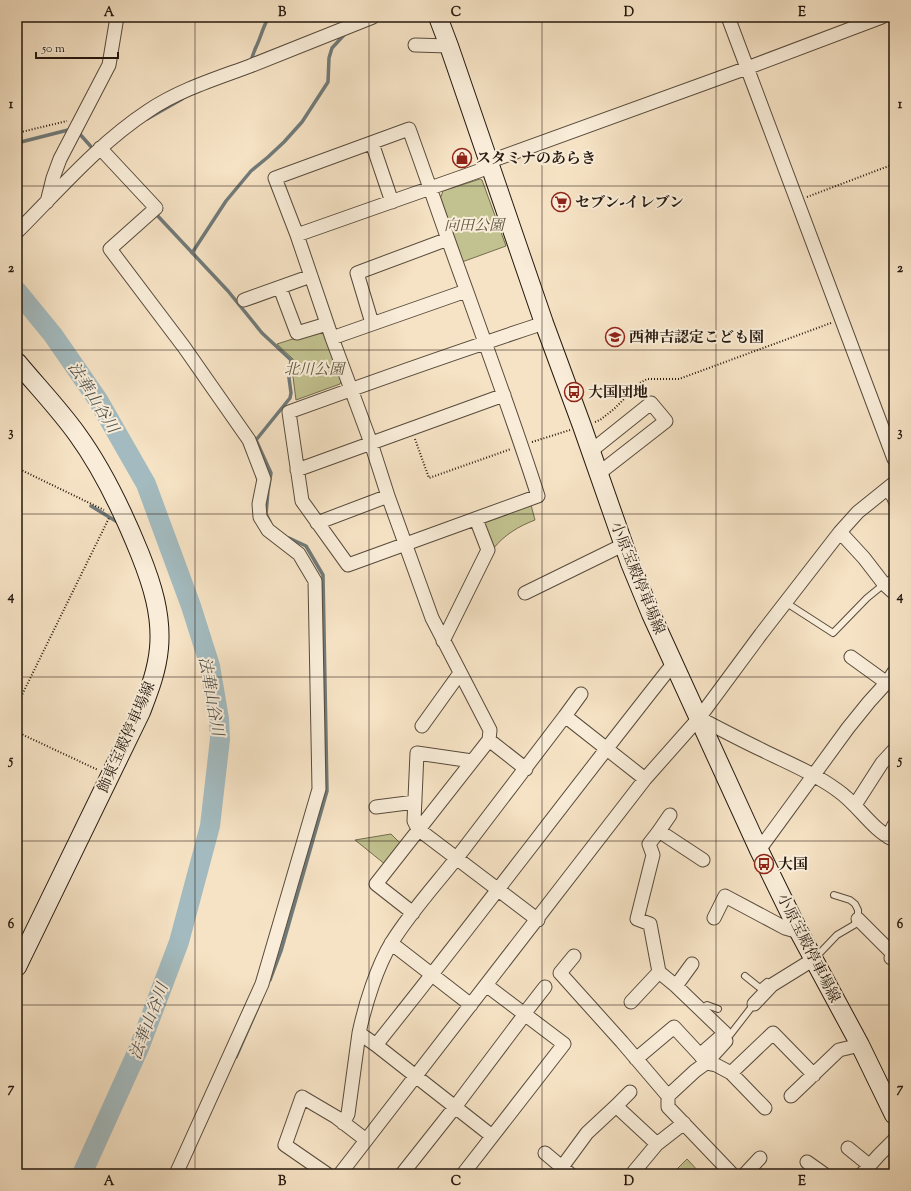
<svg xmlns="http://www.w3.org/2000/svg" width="911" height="1191" font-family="'Sorts Mill Goudy','Noto Serif JP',serif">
<rect width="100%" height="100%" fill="#f6e3c5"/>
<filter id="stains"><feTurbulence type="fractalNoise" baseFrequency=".005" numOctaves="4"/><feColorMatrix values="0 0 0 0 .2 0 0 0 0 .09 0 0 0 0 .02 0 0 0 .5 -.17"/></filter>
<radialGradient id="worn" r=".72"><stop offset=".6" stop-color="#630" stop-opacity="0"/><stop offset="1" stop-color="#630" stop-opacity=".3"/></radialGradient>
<path fill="#c2c290" stroke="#736d4f" d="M480,179L482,180L506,246L462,262L440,199L443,191Z
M321,330L325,331L342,379L340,384L296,400L292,369L293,359L277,344Z
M531,505L535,520C519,526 504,535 493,549L483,523Z
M391,834L401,844L386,865L355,840Z
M687,1159L701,1174H682L677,1169Z"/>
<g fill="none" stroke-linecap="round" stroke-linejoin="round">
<path stroke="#707a79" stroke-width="3.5" d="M251,62C252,56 254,52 256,47C261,37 263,26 269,17
M147,119L182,99
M78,132L94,150
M17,143L72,129
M155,213L228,291L262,333L291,360L289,378L291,393L290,398L256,440L271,473L268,491L266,514L270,522
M192,253L226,201L251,171L268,157L284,142L302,122L328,82L329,58L332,48L344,35
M91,506L119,523
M270,980L281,951L327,791L323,575L306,546L289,538
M236,1057L261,1000"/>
<path stroke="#a3bbc0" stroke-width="20" d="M17,291L53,335L98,400L146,484L191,606L210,666L219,719L220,739L210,826L179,942L139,1048L82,1174"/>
<defs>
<path id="service" d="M884,491L890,498L894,507
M785,602L833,633L867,598L894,576
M815,958L837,935L854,925L858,919V910L855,904L850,900L834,895
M745,976L760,988L767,982
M700,1010L707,1005L718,1009
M730,1035L754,1004"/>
<path id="minor" d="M728,17L894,459
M415,45L449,46
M372,143L392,202
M100,148L156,208L110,249L184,347L249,440L264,479L259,504L260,517L268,530L299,554L315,581L319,789L262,984L176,1174
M488,162L747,68L882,17
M47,202L53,178L60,159L109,65L117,17
M17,232C59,190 98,144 148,111C179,90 215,79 250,66C291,50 332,33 373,17
M297,235L490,167
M280,288L297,333L327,324
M244,300L311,276
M372,323L357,273L448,239
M332,338L466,291
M591,451L651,403L666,421L598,474
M297,470L504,395
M317,523L388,496
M840,532L864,558L884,584L894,593
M525,593L623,545
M443,641L488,550L476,519
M851,657L887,683
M565,716L581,694
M699,718C720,729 741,740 762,750C788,763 814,773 837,790C858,804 871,829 894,840
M422,726L460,673
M472,761L417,753L414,821L418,829L538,920
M526,769L489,740L490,730L432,618L388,496L371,443L332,338L297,235L275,178L409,129C429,184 447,238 467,292C491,360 516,427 538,496C475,519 411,542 348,565L302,501L289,412C374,381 459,351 544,323
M855,805L882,763L894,750
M376,807L415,802
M659,831L670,815
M888,837L894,825
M759,850L848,728L869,702L888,681L894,672
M413,913L376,884L489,740
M714,918L725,896L785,928L799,932
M858,919L892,953L891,958L894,959
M391,943L471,1005
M574,956L560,973L622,1042L668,1096L695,1071L706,1063L716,1065L731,1073L773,1033L814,1075
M676,986L692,964
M631,1002L659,972
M754,1004L772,985L814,959
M524,1014L545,987
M376,1045C477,919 573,790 673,664
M700,1055L725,1033L676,986L659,972L650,924L637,919L653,855L649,844L659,831L703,860
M636,1059L674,1027L700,1055L706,1063L726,1041
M731,1073L765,1108
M668,1096V1107L732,1174
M791,1096L839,1050L860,1045
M616,1106L630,1092
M343,1123L348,1114L359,1033
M492,1136L376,1045L359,1033C365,1005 377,966 392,942C413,908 442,878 466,846C499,803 532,759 565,716L645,779
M848,1148L869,1165
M545,1153L570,1174
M807,1162L824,1174
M562,1167L587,1133L616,1106L657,1144
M327,1174L285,1145L302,1097L336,1117L366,1140
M340,1174L645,779L699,718L761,634L840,532L858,512L894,483
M402,1174L455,1107L525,1014
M463,1174L564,1044L486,985
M632,1174L657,1144L684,1123
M745,1174L760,1158
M862,1174L879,1155L894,1140"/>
<path id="secondary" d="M438,17L449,46L544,323L582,426L630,563L651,614L759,850L799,932L860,1045L894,1115
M17,362C37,386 59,409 77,434C104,471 123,512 140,554C152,584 162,615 159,648C157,671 149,691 141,712L17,967"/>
</defs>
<use href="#service" stroke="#584b3c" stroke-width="8"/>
<use href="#minor" stroke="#584b3c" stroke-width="15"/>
<use href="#secondary" stroke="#24180e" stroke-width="20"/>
<path stroke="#24180e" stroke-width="2" stroke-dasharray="1 2" stroke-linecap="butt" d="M17,133L67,121
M807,197L894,164
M595,422L600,420L614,409L640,383L647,379H679L831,323
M415,439L429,478L511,449
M532,442L570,430
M17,468L104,510
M17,705L109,518
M17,732L98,770"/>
<use href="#service" stroke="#f9edd9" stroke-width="6"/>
<use href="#minor" stroke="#f9edd9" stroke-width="13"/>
<use href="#secondary" stroke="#f9edd9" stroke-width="18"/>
</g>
<path fill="none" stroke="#24180e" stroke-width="1" stroke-opacity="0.55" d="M195,17V1174M369,17V1174M542,17V1174M716,17V1174M17,186H894M17,350H894M17,514H894M17,677H894M17,841H894M17,1005H894"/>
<defs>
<symbol id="shop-ring" viewBox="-11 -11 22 22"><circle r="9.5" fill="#f9edd9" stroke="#8f2418" stroke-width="1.5"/><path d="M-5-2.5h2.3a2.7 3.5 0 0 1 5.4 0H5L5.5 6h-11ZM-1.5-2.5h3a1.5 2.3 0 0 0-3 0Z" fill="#8f2418"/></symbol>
<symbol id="supermarket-ring" viewBox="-11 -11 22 22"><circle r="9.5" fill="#f9edd9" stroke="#8f2418" stroke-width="1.5"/><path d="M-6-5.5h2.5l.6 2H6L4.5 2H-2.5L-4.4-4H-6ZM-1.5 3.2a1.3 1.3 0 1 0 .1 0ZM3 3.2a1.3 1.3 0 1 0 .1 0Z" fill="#8f2418"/></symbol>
<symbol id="school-ring" viewBox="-11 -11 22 22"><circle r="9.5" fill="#f9edd9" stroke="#8f2418" stroke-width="1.5"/><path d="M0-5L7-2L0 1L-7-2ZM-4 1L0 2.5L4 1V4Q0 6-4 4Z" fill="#8f2418"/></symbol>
<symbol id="bus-ring" viewBox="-11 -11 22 22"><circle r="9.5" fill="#f9edd9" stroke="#8f2418" stroke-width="1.5"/><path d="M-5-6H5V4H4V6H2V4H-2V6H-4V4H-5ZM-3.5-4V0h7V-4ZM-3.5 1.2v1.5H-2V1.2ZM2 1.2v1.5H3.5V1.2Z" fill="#8f2418"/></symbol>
</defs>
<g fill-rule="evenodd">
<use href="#shop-ring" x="451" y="147" width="22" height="22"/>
<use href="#supermarket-ring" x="550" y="191" width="22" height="22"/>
<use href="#school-ring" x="604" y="326" width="22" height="22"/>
<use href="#bus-ring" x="563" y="381" width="22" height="22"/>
<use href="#bus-ring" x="753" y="853" width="22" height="22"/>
</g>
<g text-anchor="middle" stroke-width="4" stroke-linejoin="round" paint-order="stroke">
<g font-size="15" font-weight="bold" fill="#24180e" stroke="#f9edd9" text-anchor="start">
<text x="476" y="163">スタミナのあらき</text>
<text x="575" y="207">セブン-イレブン</text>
<text x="629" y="342">西神吉認定こども園</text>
<text x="588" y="397">大国団地</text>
<text x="778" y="869">大国</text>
</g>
<g font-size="15" font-style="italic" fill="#5b543c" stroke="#f9edd9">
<text x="474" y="230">向田公園</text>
<text x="314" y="374">北川公園</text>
</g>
<g font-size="15" fill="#24180e" stroke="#f9edd9">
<text transform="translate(638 578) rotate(68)" y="5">小原宝殿停車場線</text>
<text transform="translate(126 737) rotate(-66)" y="5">飾東宝殿停車場線</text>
<text transform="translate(809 948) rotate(63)" y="5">小原宝殿停車場線</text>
</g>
<g font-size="16" font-style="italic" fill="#50514c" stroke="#f9edd9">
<text transform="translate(94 397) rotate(58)" y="6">法華山谷川</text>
<text transform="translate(212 696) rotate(80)" y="6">法華山谷川</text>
<text transform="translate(148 1021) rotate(-69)" y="6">法華山谷川</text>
</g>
</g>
<rect width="911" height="1191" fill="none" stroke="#f6e3c5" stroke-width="44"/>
<path d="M36 52v6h82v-6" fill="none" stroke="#24180e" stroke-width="2"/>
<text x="42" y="52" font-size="12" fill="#24180e" stroke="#f9edd9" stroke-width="3" paint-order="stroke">50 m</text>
<rect x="22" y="22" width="867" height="1147" fill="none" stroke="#24180e" stroke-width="1.5"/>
<g font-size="13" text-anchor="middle" font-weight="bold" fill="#24180e">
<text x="109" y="16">A</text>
<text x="282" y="16">B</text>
<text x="456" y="16">C</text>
<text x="629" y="16">D</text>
<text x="802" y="16">E</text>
<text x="11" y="108">1</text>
<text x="900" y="108">1</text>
<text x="11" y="272">2</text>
<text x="900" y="272">2</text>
<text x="11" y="436">3</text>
<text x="900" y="436">3</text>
<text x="11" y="600">4</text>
<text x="900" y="600">4</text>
<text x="11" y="764">5</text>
<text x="900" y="764">5</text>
<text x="11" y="928">6</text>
<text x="900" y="928">6</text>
<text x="11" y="1092">7</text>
<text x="900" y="1092">7</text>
<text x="109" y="1185">A</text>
<text x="282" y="1185">B</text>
<text x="456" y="1185">C</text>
<text x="629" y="1185">D</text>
<text x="802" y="1185">E</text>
</g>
<rect width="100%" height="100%" filter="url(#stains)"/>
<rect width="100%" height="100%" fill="url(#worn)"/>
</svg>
